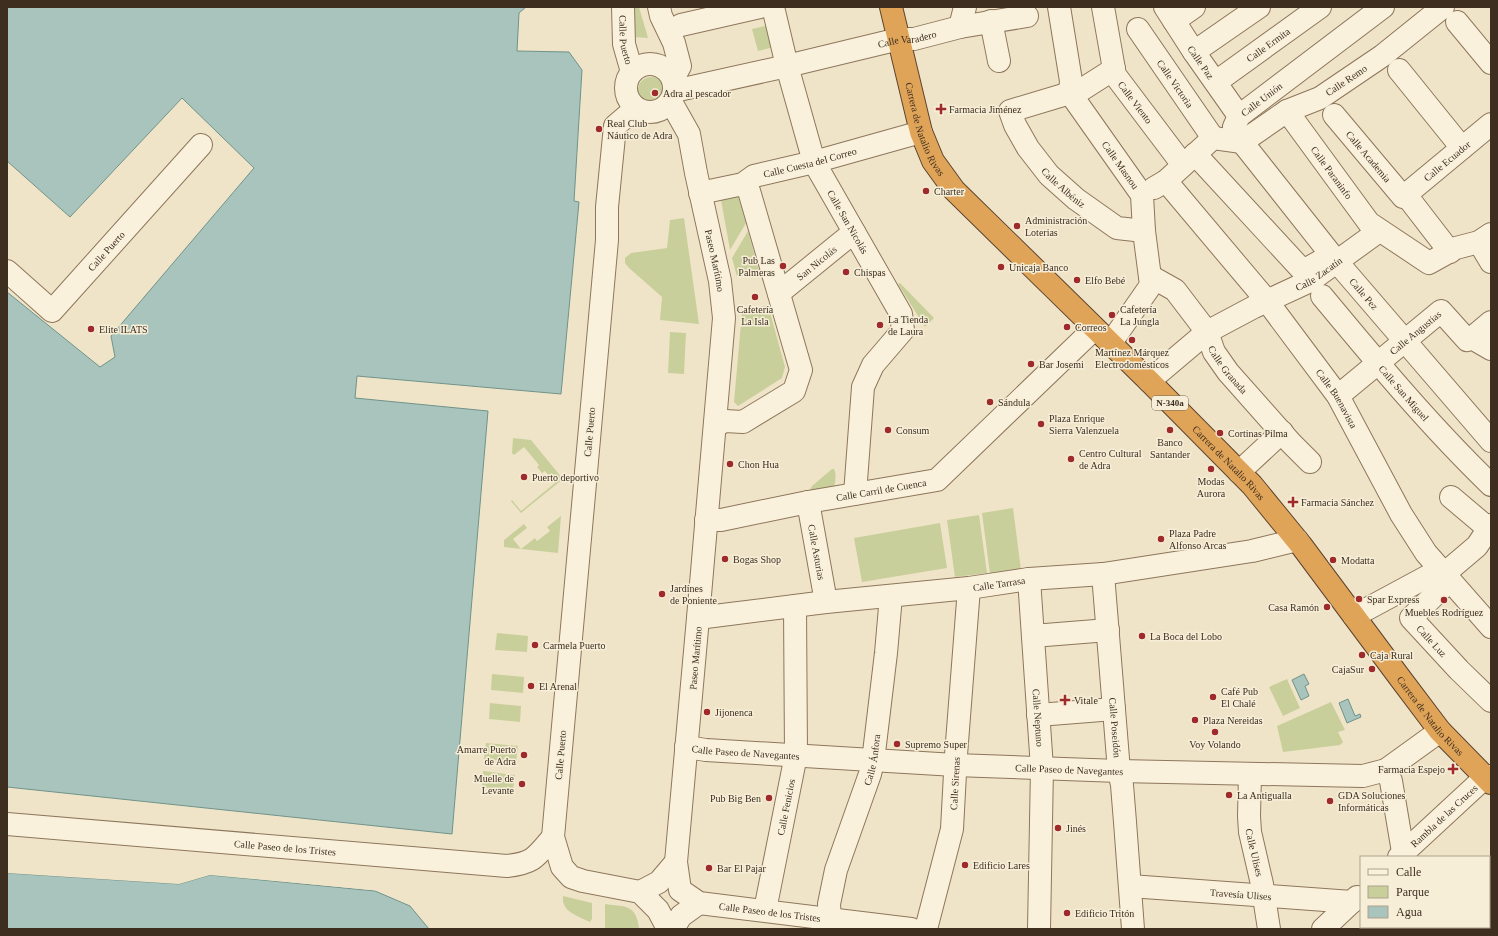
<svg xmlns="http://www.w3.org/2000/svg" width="1498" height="936" font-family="Georgia,serif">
<rect width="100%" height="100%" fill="#f0e4c8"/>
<path fill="#c9cf9b" d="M633,7H639L648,38L633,37Z
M769,25L774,47L758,51L752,29Z
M638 90a13 13 0 1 1 26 0a13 13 0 1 1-26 0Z
M738,196L746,223L730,250L721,200Z
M684,218L699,324L660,320L662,297L629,268L625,263V258L631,253L667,248L670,220Z
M748,231L759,271L737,277L732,258Z
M900,283L934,318L925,327L898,284Z
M768,305L785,367L782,378L738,406L734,402L742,312Z
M670,332L686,333L684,374L668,373Z
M513,438L531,440L563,479L521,513L511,501L512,500L521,511L555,483L545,471L542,473L537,467L539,465L524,447L514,455L512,453Z
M832,469H834C837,475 835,484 833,490L811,492L810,490L812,486Z
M1013,508L1021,570L990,574L982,513Z
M979,515L987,573L955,577L947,520Z
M561,516L558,553L504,547V540L524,524L527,528L513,539L521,549L535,538L537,541L550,531L547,527Z
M940,523L947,568L862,582L854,538Z
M497,633L528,636L527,652L495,650Z
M492,674L524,677L523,693L491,690Z
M1287,679L1300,708L1283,716L1269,687Z
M1331,702L1345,730L1338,732L1343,742L1340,745L1283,752L1277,726Z
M490,703L521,706L520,722L489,719Z
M486,743L518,746L516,762L484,759Z
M483,771L515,775L513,791L482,787Z
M563,896L592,903V919L590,922C578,916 561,912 563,896Z
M605,904C626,907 636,904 639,928L635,929H605Z"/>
<path fill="#a9c4bc" stroke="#6f938a" d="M7,7H526L519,13L517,51L569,52L582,70L574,201L579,202L561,394L357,376L355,398L488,411L452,834L7,787V292L100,367L115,357L111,336L254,168L182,98L70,217L7,161Z
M1304,674L1309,684L1305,686L1309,696L1301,700L1292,680Z
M1348,699L1355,716L1360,714L1361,717L1347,723L1339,703Z
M7,873L179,884L210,875L375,891L410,906L429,929H7Z"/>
<path fill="#f0e4c8" d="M7,871L179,882L210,873L375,889L382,891L210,875L179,884L7,873Z"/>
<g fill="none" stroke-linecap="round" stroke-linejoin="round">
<defs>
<g id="minor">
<path id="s1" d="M623,7L624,44L632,72"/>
<path d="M659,7L661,16L674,43L680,66L673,79"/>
<path id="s2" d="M773,7L787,66L814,162L901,314L903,330L873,365L863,387L855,494"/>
<path id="s3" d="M1059,7L1071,81L1070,93L1142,195L1144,231L1151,285L1110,344"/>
<path id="s4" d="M1103,7L1115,75L1183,165"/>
<path id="s5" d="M1165,7L1194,52L1239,116"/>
<path id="s6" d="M1443,7L1382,56L1320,98L1287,111L1242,142L1337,262L1491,441"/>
<path d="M991,21L999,61"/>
<path d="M1174,21L1194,7"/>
<path d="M1457,22L1491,63"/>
<path d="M681,25L760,7"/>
<path d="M960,27L965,7"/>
<path id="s7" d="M1138,29L1213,138"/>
<path d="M1194,52L1259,7"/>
<circle cx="650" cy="88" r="24"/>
<path id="s8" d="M1114,69L1078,92L1070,93L1010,111L1015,125L1028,148L1049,175L1076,199L1117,228L1144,231"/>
<path d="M1399,70L1462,148"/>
<path id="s9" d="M1216,82L1320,7"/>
<path id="s10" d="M674,91L787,66L899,39H914L960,27L1027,16"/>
<path id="s11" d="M671,102L689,134L696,173L720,281L724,318L698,618L676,862L680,890L699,903L911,929"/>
<path d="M636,108L615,126L607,207V240L553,837L562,867L571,877L583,881L640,892L658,910L668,929"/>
<path id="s12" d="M1287,111L1369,223L1429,263L1456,248L1479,242L1491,234"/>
<path id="s13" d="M1334,115L1403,197L1491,124"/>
<path d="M1195,154L1303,271L1326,258"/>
<path id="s14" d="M1166,181L1267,301L1338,396L1401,514L1426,553L1491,627"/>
<path id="s15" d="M1154,188L1166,181L1213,138L1242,142L1234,127L1239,116L1383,7"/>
<path id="s16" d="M700,193L743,184L754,176L814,162L921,132"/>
<path d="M1406,195L1450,252"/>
<path d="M1479,242L1491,262"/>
<path id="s17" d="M7,271L52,311L201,145"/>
<path id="s18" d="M1150,276L1175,290L1207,332L1214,352L1228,372L1291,443L1310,462"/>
<path id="s19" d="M779,293L854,232"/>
<path id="s20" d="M1322,296C1376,361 1430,426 1491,485"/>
<path d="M1472,338L1491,322"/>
<path id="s21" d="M1149,381L1207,332L1254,307L1310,281L1379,231"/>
<path id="s22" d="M1338,396L1441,311L1467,340L1472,338L1491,349"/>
<path d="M715,426L725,421L743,422L794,391L801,370L749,191L743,184"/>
<path d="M1239,472L1282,432"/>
<path d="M1451,497L1489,529"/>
<path id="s23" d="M808,502L826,602"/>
<path id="s24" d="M706,520H721L808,502L937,480L1094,329"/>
<path id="s25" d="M1103,574L1119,771L1122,785L1125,822L1133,929"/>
<path id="s26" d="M1029,579L1042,768L1039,929"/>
<path id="s27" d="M1449,581L1411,618L1459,670L1491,701"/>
<path d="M1354,616L1432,574H1444L1477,546L1491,525"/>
<path id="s28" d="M698,618L826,602L969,588L1029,579L1103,574L1252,551L1297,540"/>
<path d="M1033,636L1108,630"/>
<path d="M1038,715L1114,709"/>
<path id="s29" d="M686,747L706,750L955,765L1119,771L1363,776L1386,770L1440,731"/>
<path d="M1386,770L1391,781L1403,852"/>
<path id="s30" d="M1250,774L1249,816L1250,832L1262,884L1269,929"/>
<path id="s31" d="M7,824L507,866C534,863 536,857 553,837"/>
<path id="s32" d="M1399,857L1479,783L1487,779L1491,776"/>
<path id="s33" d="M1130,886L1352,902"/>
<path d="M640,892L659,882L676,862"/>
<path id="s34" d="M765,910L796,755L795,606"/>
<path id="s35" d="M830,919L829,904L836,870L870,774L873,761L886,653L891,596"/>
<path d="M673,929L681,916L699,903"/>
<path id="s36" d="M926,929L952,829L956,755L969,588"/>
<path d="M1323,929L1357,897"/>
</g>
<g id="highway">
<path id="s37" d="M891,7L921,132L933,161L954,190L1149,381L1252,485L1301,545L1400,678L1440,731L1491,783"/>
</g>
</defs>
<use href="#minor" stroke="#8d765c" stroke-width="24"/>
<use href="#highway" stroke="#5b4430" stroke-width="24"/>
<use href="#minor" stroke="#faf1dc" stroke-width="22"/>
<use href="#highway" stroke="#e0a458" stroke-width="22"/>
</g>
<g fill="#9e2a2b" stroke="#f7eed8" stroke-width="1.5">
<circle cx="655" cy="93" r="4"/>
<path d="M939 103h4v4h4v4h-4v4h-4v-4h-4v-4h4z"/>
<circle cx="599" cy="129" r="4"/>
<circle cx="926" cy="191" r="4"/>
<circle cx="1017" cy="226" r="4"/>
<circle cx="783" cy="266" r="4"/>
<circle cx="1001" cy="267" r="4"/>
<circle cx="846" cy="272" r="4"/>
<circle cx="1077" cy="280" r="4"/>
<circle cx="755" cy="297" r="4"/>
<circle cx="1112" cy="315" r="4"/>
<circle cx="880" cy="325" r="4"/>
<circle cx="1067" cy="327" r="4"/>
<circle cx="91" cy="329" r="4"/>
<circle cx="1132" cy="340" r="4"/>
<circle cx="1031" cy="364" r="4"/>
<circle cx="990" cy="402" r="4"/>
<circle cx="1041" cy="424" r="4"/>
<circle cx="888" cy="430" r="4"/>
<circle cx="1170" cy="430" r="4"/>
<circle cx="1220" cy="433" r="4"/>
<circle cx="1071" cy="459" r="4"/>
<circle cx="730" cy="464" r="4"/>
<circle cx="1211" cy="469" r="4"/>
<circle cx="524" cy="477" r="4"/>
<path d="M1291 496h4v4h4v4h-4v4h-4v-4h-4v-4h4z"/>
<circle cx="1161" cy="539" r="4"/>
<circle cx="725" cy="559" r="4"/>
<circle cx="1333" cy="560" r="4"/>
<circle cx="662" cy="594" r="4"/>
<circle cx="1359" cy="599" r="4"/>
<circle cx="1444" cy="600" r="4"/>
<circle cx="1327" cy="607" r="4"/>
<circle cx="1142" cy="636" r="4"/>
<circle cx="535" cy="645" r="4"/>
<circle cx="1362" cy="655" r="4"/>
<circle cx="1372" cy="669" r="4"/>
<circle cx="531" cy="686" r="4"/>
<circle cx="1213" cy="697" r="4"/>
<path d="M1063 694h4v4h4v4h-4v4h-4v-4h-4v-4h4z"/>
<circle cx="707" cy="712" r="4"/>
<circle cx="1195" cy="720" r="4"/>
<circle cx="1215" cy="732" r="4"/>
<circle cx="897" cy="744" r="4"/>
<circle cx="524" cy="755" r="4"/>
<path d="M1451 763h4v4h4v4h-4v4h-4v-4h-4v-4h4z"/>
<circle cx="522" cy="784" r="4"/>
<circle cx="1229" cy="795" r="4"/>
<circle cx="769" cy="798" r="4"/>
<circle cx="1330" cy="801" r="4"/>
<circle cx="1058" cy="828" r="4"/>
<circle cx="965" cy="865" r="4"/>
<circle cx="709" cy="868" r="4"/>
<circle cx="1067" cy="913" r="4"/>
</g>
<g text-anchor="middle" stroke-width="3" stroke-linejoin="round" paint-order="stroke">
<rect fill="#f7eed8" stroke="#756857" stroke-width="1" x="1152" y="396" width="36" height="14" rx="3"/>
<g font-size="9" font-weight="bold" fill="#3d2e20">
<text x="1170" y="406">N-340a</text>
</g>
<g font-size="10" fill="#3d2e20" stroke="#f7eed8">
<text dy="4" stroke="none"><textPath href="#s10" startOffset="239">Calle Varadero</textPath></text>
<text dy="4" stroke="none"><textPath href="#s1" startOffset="33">Calle Puerto</textPath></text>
<text dy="4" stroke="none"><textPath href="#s9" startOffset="64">Calle Ermita</textPath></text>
<text dy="4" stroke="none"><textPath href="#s5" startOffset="66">Calle Paz</textPath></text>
<text transform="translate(1346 80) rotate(-34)" y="4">Calle Remo</text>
<text dy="4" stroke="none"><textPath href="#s7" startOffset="66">Calle Victoria</textPath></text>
<text dy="4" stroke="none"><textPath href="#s15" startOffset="164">Calle Unión</textPath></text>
<text dy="4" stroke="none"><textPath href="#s4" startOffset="103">Calle Viento</textPath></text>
<text dy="4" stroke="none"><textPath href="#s37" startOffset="127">Carrera de Natalio Rivas</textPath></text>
<text dy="4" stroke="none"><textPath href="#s13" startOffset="54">Calle Academia</textPath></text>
<text dy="4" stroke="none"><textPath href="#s13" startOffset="164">Calle Ecuador</textPath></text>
<text dy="4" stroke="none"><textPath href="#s16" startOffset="115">Calle Cuesta del Correo</textPath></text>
<text dy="4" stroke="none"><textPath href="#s3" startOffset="175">Calle Masnou</textPath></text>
<text dy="4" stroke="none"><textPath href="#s12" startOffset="76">Calle Paraninfo</textPath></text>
<text dy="4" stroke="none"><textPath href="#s8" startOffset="208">Calle Albéniz</textPath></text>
<text dy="4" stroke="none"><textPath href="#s2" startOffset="229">Calle San Nicolás</textPath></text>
<text dy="4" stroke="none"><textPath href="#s17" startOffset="141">Calle Puerto</textPath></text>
<text dy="4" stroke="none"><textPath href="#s11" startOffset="166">Paseo Marítimo</textPath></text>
<text dy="4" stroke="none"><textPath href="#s19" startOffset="48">San Nicolás</textPath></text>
<text dy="4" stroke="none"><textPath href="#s21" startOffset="202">Calle Zacatín</textPath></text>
<text dy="4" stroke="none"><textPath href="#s6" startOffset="438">Calle Pez</textPath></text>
<text dy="4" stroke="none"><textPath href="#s22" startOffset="100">Calle Angustias</textPath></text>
<text dy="4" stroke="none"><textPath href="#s18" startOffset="125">Calle Granada</textPath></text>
<text dy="4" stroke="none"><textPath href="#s20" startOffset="127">Calle San Miguel</textPath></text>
<text dy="4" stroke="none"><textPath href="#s14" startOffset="277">Calle Buenavista</textPath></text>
<text transform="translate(589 432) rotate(-85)" y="4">Calle Puerto</text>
<text dy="4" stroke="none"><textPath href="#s37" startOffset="583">Carrera de Natalio Rivas</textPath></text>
<text dy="4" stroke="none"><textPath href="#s24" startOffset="178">Calle Carril de Cuenca</textPath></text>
<text dy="4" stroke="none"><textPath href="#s23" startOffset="51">Calle Asturias</textPath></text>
<text dy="4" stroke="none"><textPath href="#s28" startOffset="303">Calle Tarrasa</textPath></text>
<text dy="4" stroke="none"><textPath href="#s27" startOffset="84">Calle Luz</textPath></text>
<text transform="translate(695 658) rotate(-85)" y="4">Paseo Marítimo</text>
<text dy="4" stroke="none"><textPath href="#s37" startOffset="907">Carrera de Natalio Rivas</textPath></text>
<text dy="4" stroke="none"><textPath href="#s26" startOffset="139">Calle Neptuno</textPath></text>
<text dy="4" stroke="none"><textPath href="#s25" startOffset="154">Calle Poseidón</textPath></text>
<text dy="4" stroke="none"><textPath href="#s29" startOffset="60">Calle Paseo de Navegantes</textPath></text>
<text transform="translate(560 755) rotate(-85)" y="4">Calle Puerto</text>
<text dy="4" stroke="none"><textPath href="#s35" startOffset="166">Calle Ánfora</textPath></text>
<text dy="4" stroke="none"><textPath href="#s29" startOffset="384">Calle Paseo de Navegantes</textPath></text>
<text dy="4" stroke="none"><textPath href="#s36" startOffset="149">Calle Sirenas</textPath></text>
<text dy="4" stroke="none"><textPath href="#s34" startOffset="105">Calle Fenicios</textPath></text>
<text dy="4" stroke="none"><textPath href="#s32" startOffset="61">Rambla de las Cruces</textPath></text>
<text dy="4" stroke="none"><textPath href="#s31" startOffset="279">Calle Paseo de los Tristes</textPath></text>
<text dy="4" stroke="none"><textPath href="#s30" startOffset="79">Calle Ulises</textPath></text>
<text dy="4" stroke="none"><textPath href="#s33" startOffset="111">Travesía Ulises</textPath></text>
<text dy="4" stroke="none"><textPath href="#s11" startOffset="893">Calle Paseo de los Tristes</textPath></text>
</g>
<g font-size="10" fill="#3d2e20" stroke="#f7eed8" text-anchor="start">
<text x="663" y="97">Adra al pescador</text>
<text x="949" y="113">Farmacia Jiménez</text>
<text x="607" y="127">Real Club<tspan x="607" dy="12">Náutico de Adra</tspan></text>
<text x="934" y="195">Charter</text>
<text x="1025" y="224">Administración<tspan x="1025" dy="12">Loterias</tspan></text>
<text x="775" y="264" text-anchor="end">Pub Las<tspan x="775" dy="12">Palmeras</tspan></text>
<text x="1009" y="271">Unicaja Banco</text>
<text x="854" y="276">Chispas</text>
<text x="1085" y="284">Elfo Bebé</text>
<text x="755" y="313" text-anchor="middle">Cafetería<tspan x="755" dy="12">La Isla</tspan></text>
<text x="1120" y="313">Cafetería<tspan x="1120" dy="12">La Jungla</tspan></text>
<text x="888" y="323">La Tienda<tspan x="888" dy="12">de Laura</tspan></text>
<text x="1075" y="331">Correos</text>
<text x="99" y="333">Elite ILATS</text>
<text x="1132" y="356" text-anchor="middle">Martínez Márquez<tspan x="1132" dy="12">Electrodomésticos</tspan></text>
<text x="1039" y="368">Bar Josemi</text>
<text x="998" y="406">Sándula</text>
<text x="1049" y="422">Plaza Enrique<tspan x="1049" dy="12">Sierra Valenzuela</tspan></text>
<text x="896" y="434">Consum</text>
<text x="1228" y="437">Cortinas Pilma</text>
<text x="1170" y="446" text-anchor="middle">Banco<tspan x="1170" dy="12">Santander</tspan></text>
<text x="1079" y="457">Centro Cultural<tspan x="1079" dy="12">de Adra</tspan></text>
<text x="738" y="468">Chon Hua</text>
<text x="532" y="481">Puerto deportivo</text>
<text x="1211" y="485" text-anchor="middle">Modas<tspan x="1211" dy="12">Aurora</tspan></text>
<text x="1301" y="506">Farmacia Sánchez</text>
<text x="1169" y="537">Plaza Padre<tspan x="1169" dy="12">Alfonso Arcas</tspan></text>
<text x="733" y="563">Bogas Shop</text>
<text x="1341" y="564">Modatta</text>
<text x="670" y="592">Jardínes<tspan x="670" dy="12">de Poniente</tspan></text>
<text x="1367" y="603">Spar Express</text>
<text x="1319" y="611" text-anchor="end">Casa Ramón</text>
<text x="1444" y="616" text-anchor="middle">Muebles Rodríguez</text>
<text x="1150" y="640">La Boca del Lobo</text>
<text x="543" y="649">Carmela Puerto</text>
<text x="1370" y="659">Caja Rural</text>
<text x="1364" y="673" text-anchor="end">CajaSur</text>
<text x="539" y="690">El Arenal</text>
<text x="1221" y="695">Café Pub<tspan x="1221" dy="12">El Chalé</tspan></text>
<text x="1074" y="704">Vitale</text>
<text x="715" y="716">Jijonenca</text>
<text x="1203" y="724">Plaza Nereidas</text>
<text x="905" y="748">Supremo Super</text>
<text x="1215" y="748" text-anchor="middle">Voy Volando</text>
<text x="516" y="753" text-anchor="end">Amarre Puerto<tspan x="516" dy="12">de Adra</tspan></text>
<text x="1445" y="773" text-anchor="end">Farmacia Espejo</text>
<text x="514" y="782" text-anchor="end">Muelle de<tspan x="514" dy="12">Levante</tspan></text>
<text x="1237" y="799">La Antigualla</text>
<text x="1338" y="799">GDA Soluciones<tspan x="1338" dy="12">Informáticas</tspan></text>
<text x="761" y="802" text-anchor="end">Pub Big Ben</text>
<text x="1066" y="832">Jinés</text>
<text x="973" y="869">Edificio Lares</text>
<text x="717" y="872">Bar El Pajar</text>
<text x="1075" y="917">Edificio Tritón</text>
</g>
</g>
<rect width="1498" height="936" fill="none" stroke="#3d2e20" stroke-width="16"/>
<rect x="1360" y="856" width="130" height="72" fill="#f7eed8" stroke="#ada18e"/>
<rect x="1368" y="869" width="20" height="6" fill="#faf1dc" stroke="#ada18e"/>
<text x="1396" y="876" font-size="12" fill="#3d2e20">Calle</text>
<rect x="1368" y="886" width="20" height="12" fill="#c9cf9b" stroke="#ada18e"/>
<text x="1396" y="896" font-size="12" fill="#3d2e20">Parque</text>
<rect x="1368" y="906" width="20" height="12" fill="#a9c4bc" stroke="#ada18e"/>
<text x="1396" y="916" font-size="12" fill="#3d2e20">Agua</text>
</svg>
